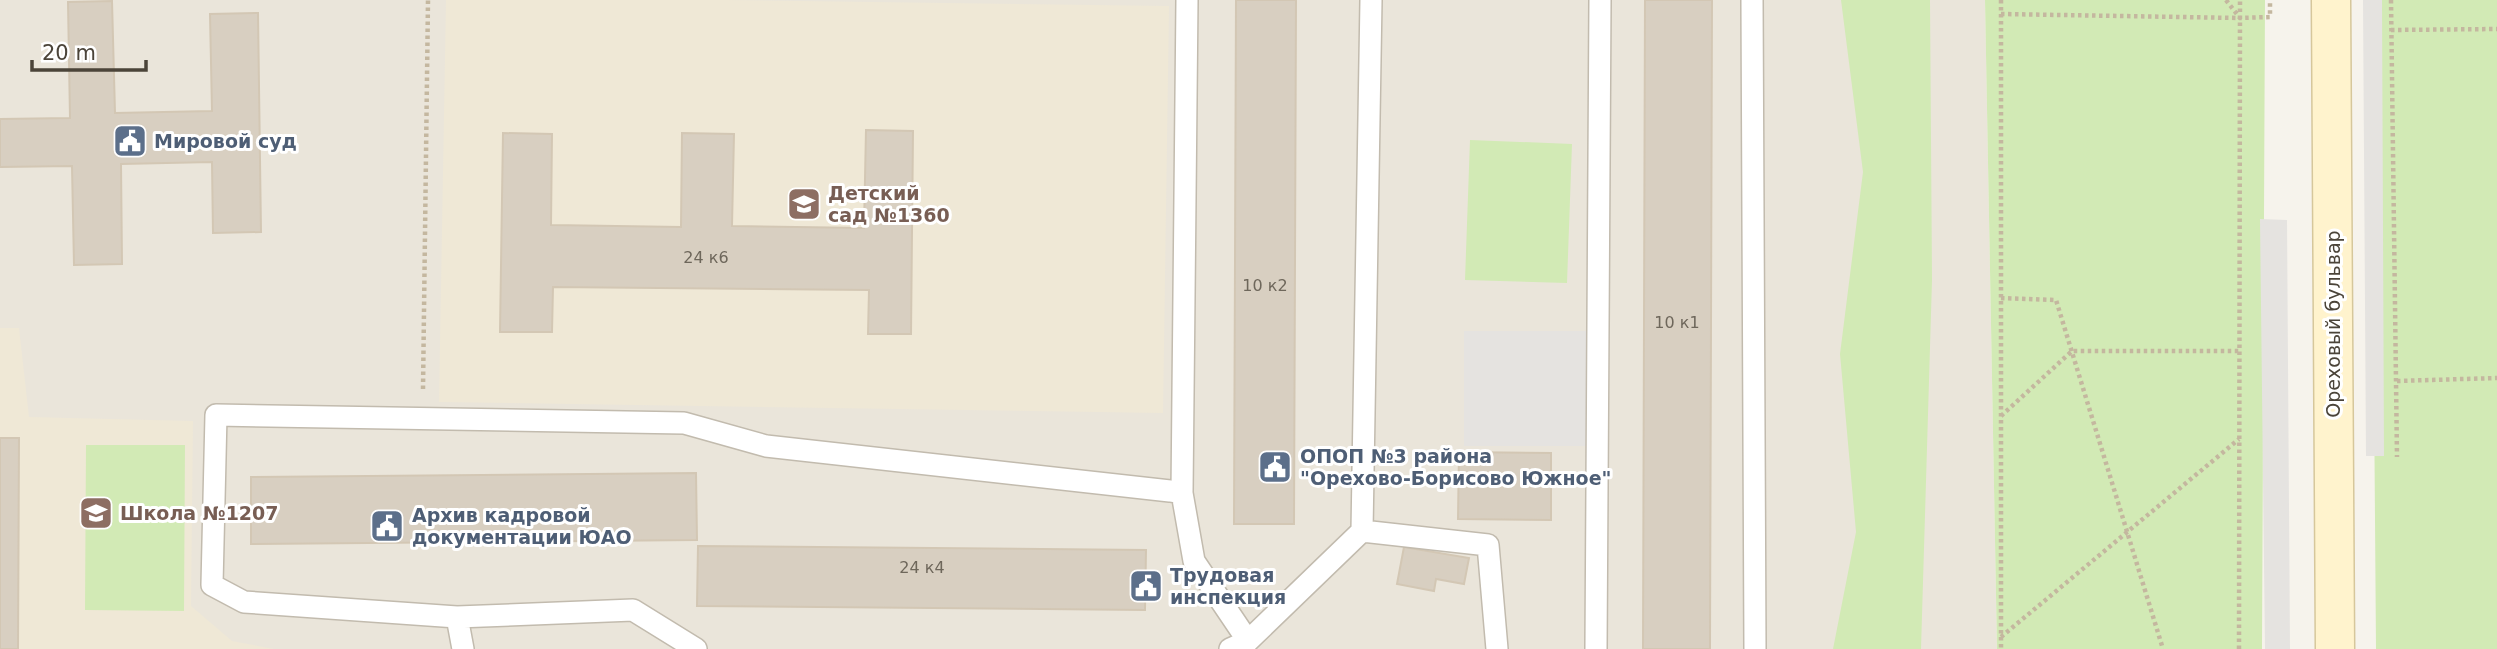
<svg xmlns="http://www.w3.org/2000/svg" width="2497" height="649" font-family="'DejaVu Sans',sans-serif">
<rect width="100%" height="100%" fill="#f6f3ec"/>
<path fill="#eae5da" d="M0,0H1985L1997,649H0Z"/>
<path fill="#efe8d6" d="M446,0H726L1169,6L1163,413L439,402Z
M0,328H19L29,417L193,421L191,606L232,641L274,649H0Z"/>
<path fill="#d2eab5" d="M1841,0H1930L1932,280L1921,649H1833L1856,532L1840,354L1863,172Z
M1985,0H2265L2262,649H1997Z
M2371,0H2497V649H2376Z
M1470,140L1572,144L1567,283L1465,280Z
M86,445H185L184,611L85,610Z"/>
<path fill="#e5e3e0" d="M2363,0H2382L2384,456H2366Z
M2260,219L2287,220L2290,649H2265Z
M1464,331H1598L1597,446H1464Z"/>
<path fill="#d8cfc1" stroke="#d3c7b4" stroke-width="2" d="M1236,0H1296L1294,524H1234Z
M1645,0H1712L1710,649H1643Z
M112,1L115,113L212,111L210,14L258,13L261,232L213,233L212,162L121,164L122,264L74,265L72,166L0,167V119L70,118L68,2Z
M866,130L913,131L911,334H868L869,290L553,287L552,332H500L503,133L552,134L551,225L681,227L682,133L734,134L732,226L864,228Z
M0,438H19L18,649H0Z
M1459,452L1551,453V520L1458,519Z
M696,473L697,540L251,544V477Z
M698,546L1146,550L1145,610L697,606Z
M1404,547L1469,558L1464,584L1436,579L1434,591L1397,584Z"/>
<g fill="none" stroke-linecap="round" stroke-linejoin="round">
<defs>
<path id="lane" d="M1371,0L1362,531L1488,545L1497,649
M1752,0L1755,649
M1182,493L1187,0
M457,617L463,649
M696,649L633,610L457,617L244,602L212,585L216,415L684,423L766,446L1170,491L1182,493L1194,561L1248,641
M1230,649L1248,641L1362,531
M1596,649L1600,0"/>
<path id="secondary" d="M2331,0L2335,649"/>
</defs>
<use href="#lane" stroke="#c2bbae" stroke-width="24"/>
<use href="#secondary" stroke="#d6c79b" stroke-width="41"/>
<path stroke="#c4b79f" stroke-width="4.5" stroke-dasharray="3.5 3.5" stroke-linecap="butt" d="M2001,0V649
M2226,0L2240,18L2270,17V0
M2391,0L2397,457
M2001,14L2240,18
M2391,30L2497,29
M2001,298L2056,300L2163,649
M2397,381L2497,378
M423,389L428,0
M2001,416L2072,351H2240
M2001,637L2239,439
M2239,649L2240,0"/>
<use href="#lane" stroke="#fff" stroke-width="21"/>
<use href="#secondary" stroke="#fff3cd" stroke-width="38"/>
</g>
<defs>
<symbol id="civic-square" viewBox="-11 -11 22 22"><rect x="-9" y="-9" width="18" height="18" rx="4" fill="#5c6f8a" stroke="#fff"/><path d="M-.6-6.5H3V-4.5H.6V-3L4-1V1h2V6H-6V1h2V-1L-.6-3ZM-1.2 2.5V6h2.4V2.5Z" fill="#fff"/></symbol>
<symbol id="school-square" viewBox="-11 -11 22 22"><rect x="-9" y="-9" width="18" height="18" rx="4" fill="#8d6e63" stroke="#fff"/><path d="M0-5L7-2L0 1L-7-2ZM-4 1L0 2.5L4 1V4Q0 6-4 4Z" fill="#fff"/></symbol>
</defs>
<g fill-rule="evenodd">
<use href="#civic-square" x="111" y="122" width="38" height="38"/>
<use href="#school-square" x="785" y="185" width="38" height="38"/>
<use href="#civic-square" x="1256" y="448" width="38" height="38"/>
<use href="#school-square" x="77" y="494" width="38" height="38"/>
<use href="#civic-square" x="368" y="507" width="38" height="38"/>
<use href="#civic-square" x="1127" y="567" width="38" height="38"/>
</g>
<g text-anchor="middle" stroke-width="6" stroke-linejoin="round" paint-order="stroke">
<g font-size="16" fill="#6e675b">
<text x="706" y="263">24 к6</text>
<text x="1265" y="291">10 к2</text>
<text x="1677" y="328">10 к1</text>
<text x="922" y="573">24 к4</text>
</g>
<g font-size="19" font-weight="bold" fill="#4e5e75" stroke="#fff" text-anchor="start">
<text x="154" y="148">Мировой суд</text>
<text x="1300" y="463">ОПОП №3 района<tspan x="1300" dy="22">"Орехово-Борисово Южное"</tspan></text>
<text x="412" y="522">Архив кадровой<tspan x="412" dy="22">документации ЮАО</tspan></text>
<text x="1170" y="582">Трудовая<tspan x="1170" dy="22">инспекция</tspan></text>
</g>
<g font-size="19" font-weight="bold" fill="#785e54" stroke="#fff" text-anchor="start">
<text x="828" y="200">Детский<tspan x="828" dy="22">сад №1360</tspan></text>
<text x="120" y="520">Школа №1207</text>
</g>
<g font-size="19" fill="#4b4439" stroke="#fff">
<text transform="translate(2333 324) rotate(-90)" y="7">Ореховый бульвар</text>
</g>
</g>
<path d="M32 60v10h114v-10" fill="none" stroke="#4b4439" stroke-width="3.5"/>
<text x="42" y="60" font-size="21" fill="#4b4439" stroke="#ffffff" stroke-width="5" paint-order="stroke">20 m</text>
</svg>
